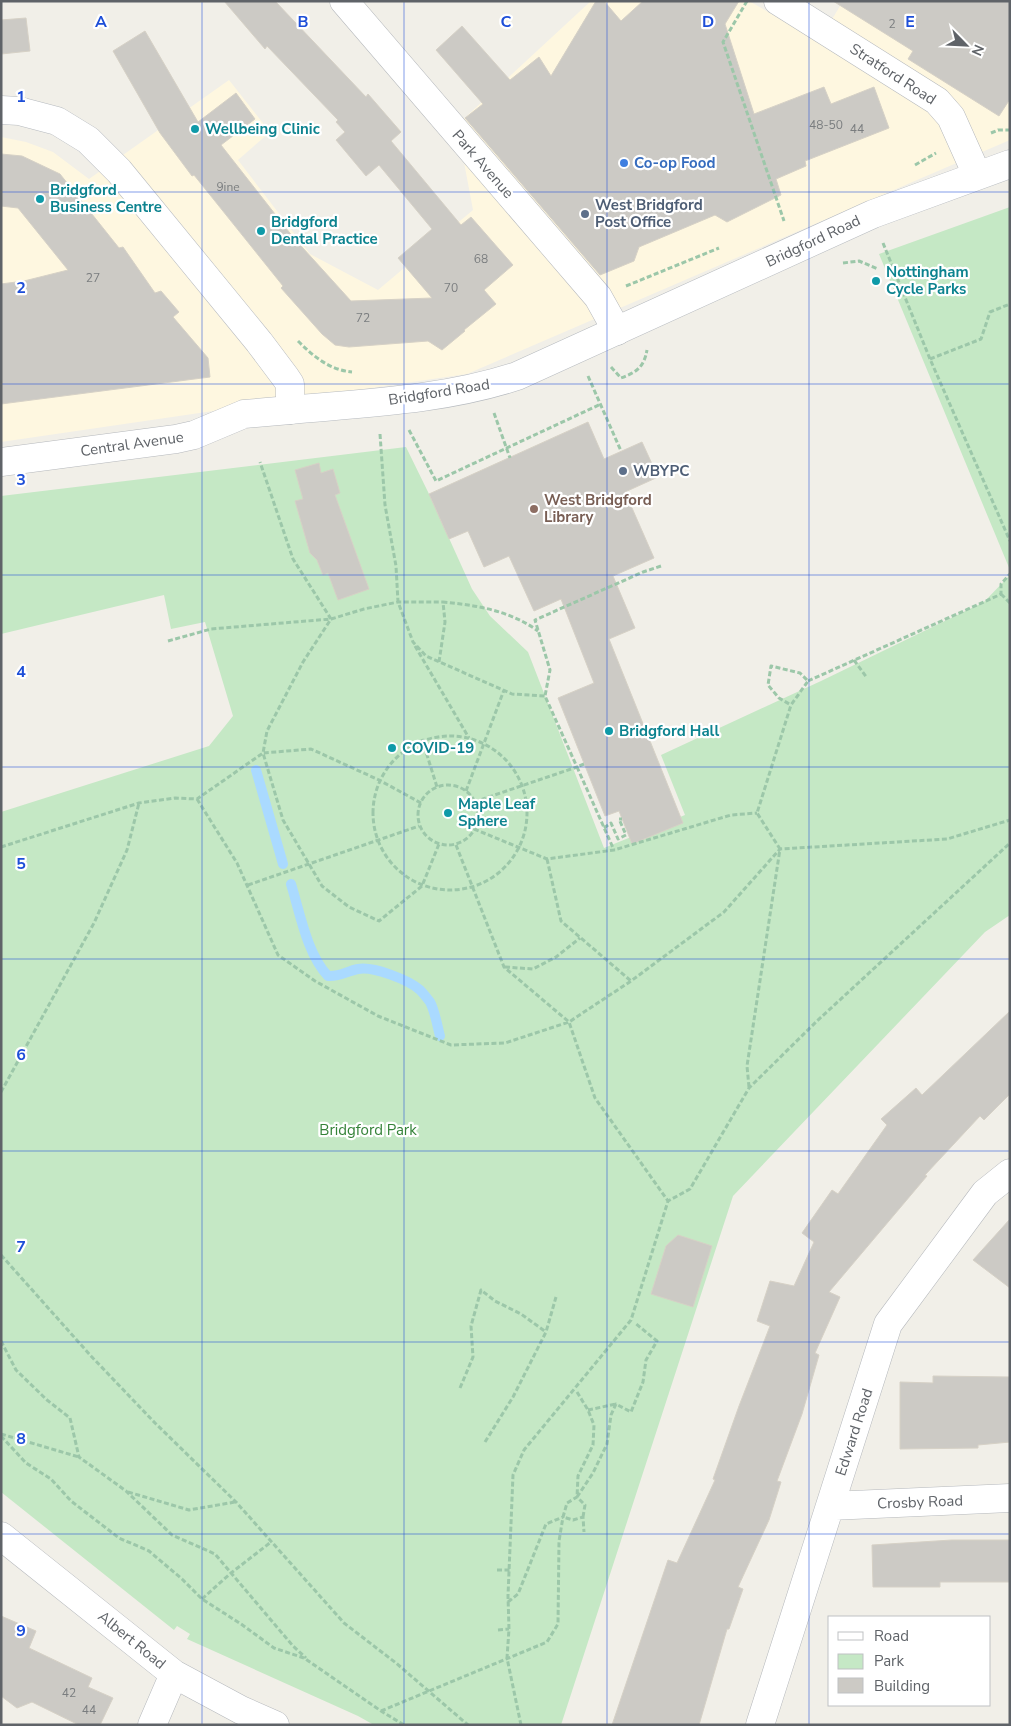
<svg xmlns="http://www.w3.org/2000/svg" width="1011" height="1726" font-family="'Nunito Sans',sans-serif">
<rect width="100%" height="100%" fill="#f1efe8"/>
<path fill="#fef7e0" d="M591,1H749L819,41L843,1H1010V140L467,374L1,442V137L26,142L53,152L89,179L229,80L270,132L238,160L310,254L378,290L473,210L457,125Z"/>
<path fill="#c5e8c5" d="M1010,207V570L879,254Z
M406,447L429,494L472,589L490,616L528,652L604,848L685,815L661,755L821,681L984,602L1010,575V915L985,932L733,1196L561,1725H374L358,1716L187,1639L190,1634L177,1626L174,1630L1,1492V812L209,746L233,716L205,622L171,629L164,595L1,634V496Z"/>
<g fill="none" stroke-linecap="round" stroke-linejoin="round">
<path stroke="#aadaff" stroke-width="10" d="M256,770L283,864
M291,884C300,913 307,954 328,976C340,977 347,971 358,969C373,966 409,980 420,990C423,993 427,998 430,1002C435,1011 437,1025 440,1036"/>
</g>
<path fill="#cccac5" stroke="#d6d1c6" d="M224,1H275L366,97L368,94L401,132L391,141L461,225L471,217L513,265L484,290L496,304L464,330L465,331L442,350L428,341L349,347L335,345L322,334L281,288L283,286L194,175L192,176L160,133L113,51L145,31L198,122L236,93L255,119L221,145L293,237L351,301L432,298L398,258L432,229L379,165L366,176L336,140L345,132L336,122L338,120L267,46L265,49Z
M596,1H604L621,21L643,1H739L725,24L754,114L824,87L831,104L874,87L889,128L805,161L806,166L776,179L781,195L727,222L715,215L639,247L634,261L600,275L465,118L483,104L436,50L462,26L510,80L539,57L551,76Z
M833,1H1010V99L999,116L908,59L913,51Z
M26,18L30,51L1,54V20Z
M1,154L22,156L60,174L119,248L123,247L155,293L161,291L179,312L173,317L208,358L210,377L1,404V284L24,281L68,270L18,208L1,206Z
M588,422L604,459L642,442L658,477L625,492L654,558L613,576L635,628L609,639L683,823L632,844L619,811L605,816L558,698L594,683L561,599L534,611L509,556L484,567L468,531L449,539L429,494Z
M319,463L321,473L333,469L340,493L335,495L369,589L338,600L328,573L323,575L317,560L310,553L295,501L303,499L295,470Z
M1010,1011V1094L984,1120L980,1116L925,1175L927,1176L829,1292L840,1297L815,1353L819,1355L802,1414L777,1481L781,1482L769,1520L738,1587L743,1589L729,1629H727L699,1725H612L668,1560L677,1563L715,1480L713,1479L739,1406L770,1326L757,1321L770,1281L794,1286L814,1242L802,1233L832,1190L838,1194L887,1125L881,1119L916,1088L922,1095Z
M1010,1219V1288L973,1260Z
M678,1235L712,1246L693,1307L651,1294L666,1246Z
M933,1376L1010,1377V1442L978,1445V1448L900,1449V1382L933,1383Z
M952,1540H1010V1582H940V1587H873L872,1545Z
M1,1616L36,1631L29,1648L92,1678L88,1687L113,1698L100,1725H79L32,1702L17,1708L1,1696Z"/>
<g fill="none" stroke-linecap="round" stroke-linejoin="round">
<defs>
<path id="street" d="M344,1L598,297L617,331
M778,1L937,101L951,117L977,175
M1,462L176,439L194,435L244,414L290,410
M830,1506L1010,1498
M1,1536L174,1674L241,1710L275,1725
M152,1725L174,1674
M760,1725L888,1324L985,1193L1010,1173"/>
<path id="secondary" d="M1,110L19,111L57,121L88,140L119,171L259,342L286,378L290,384V410C366,403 444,400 517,376L873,214L1010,164"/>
</defs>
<use href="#street" stroke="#b5b8bc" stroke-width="29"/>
<use href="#secondary" stroke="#b6babf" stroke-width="29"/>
<path stroke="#9cc7a9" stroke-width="3" stroke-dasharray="5 2.5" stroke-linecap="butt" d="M747,1L723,42L784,221
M991,133L998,130H1010
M915,165L936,153
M883,243L930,359L1010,541
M843,263L859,261L878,269
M626,286L719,248
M298,341C314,357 330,370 352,372
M930,359L981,339L990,312L1010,304
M611,367L621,378C637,372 644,367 647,350
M588,376L621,451
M494,413L510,458
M409,430L436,481L601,404
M380,434L385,505L396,566L398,602L413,642L426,656L512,694L545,696
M1001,594L1010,603
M168,641L211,629L331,619L364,609L398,602H443
M415,646L469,738
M854,660L867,678
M439,662L445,622L443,602C476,605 511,611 538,631
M808,681L997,596L1001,594V584L1010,574
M373 813a77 77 0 1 1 154 0a77 77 0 1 1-154 0Z
M422,739L437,787
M584,764L577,767L614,850
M418 815a30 30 0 1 1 60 0a30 30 0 1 1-60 0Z
M466,791L504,690
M197,799L237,863L278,955L315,981L378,1016L451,1045L505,1043L569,1022L631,981L724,912L780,849L947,839L1010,820
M474,802L577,767L545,696L550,670L535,620L643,572L661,566
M421,803L379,780L311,749L263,753L283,820L322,886L349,907L379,921L422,886L439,844
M604,828L611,823L618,839L626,835L619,819H622
M474,829L547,859L614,850L731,815L757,813
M456,845L504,967L569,1022L595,1098L668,1201
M1,847L139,803L175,798L197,799L263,753L267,731L303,662L331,619L293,559L260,462
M547,859L561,921L631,981
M248,885L419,826
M505,967L533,969L556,957L580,938
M749,1087L747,1066L780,849L757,813L791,705L808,681L800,673L771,666L768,685L779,698L791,705
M1,1092L94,923L127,850L139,803
M1,1255L91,1356L155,1423L236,1502L344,1623L396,1663L468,1725
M1,1341L16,1370L47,1400L70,1418L79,1457L126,1491L172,1535L215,1554L293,1646L306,1658
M460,1388L473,1357L471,1326L481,1290L495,1301L521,1314L546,1332
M577,1392L588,1410L594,1425L593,1445L578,1476L577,1497
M588,1410L616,1404
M1,1434L79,1457
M1,1436L26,1463L51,1479L71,1501L119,1538L149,1551L182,1579L202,1599L241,1624L274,1648L304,1658L381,1711L404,1725
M485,1442L513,1397L546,1332L556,1297
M128,1492L189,1510L235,1502
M577,1497L593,1473L607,1444L611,1415L616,1404L631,1412L643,1382L646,1360L657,1341L635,1323
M583,1517L585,1505L577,1497L567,1503L563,1517L573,1520L583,1517L584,1532
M497,1570H510
M202,1599L231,1573L271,1542
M508,1602L518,1594L546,1524L563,1517
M498,1630L509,1629
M381,1711L547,1642L558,1624L559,1541L563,1517
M521,1725L507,1658L509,1629L508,1596L513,1475L524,1450L631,1320L668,1201L690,1189L749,1088L817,1021L1010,843"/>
<use href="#street" stroke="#fff" stroke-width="28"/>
<use href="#secondary" stroke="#fff" stroke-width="28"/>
</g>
<path fill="none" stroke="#1d4ed8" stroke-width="1" stroke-opacity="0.55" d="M202,1V1725M404,1V1725M607,1V1725M809,1V1725M1,192H1010M1,384H1010M1,575H1010M1,767H1010M1,959H1010M1,1151H1010M1,1342H1010M1,1534H1010"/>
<g fill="#0f9aa8" stroke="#fff" stroke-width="2">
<circle cx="195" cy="129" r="5"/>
<circle cx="40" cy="199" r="5"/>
<circle cx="261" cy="231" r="5"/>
<circle cx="876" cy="281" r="5"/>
<circle cx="609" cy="731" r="5"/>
<circle cx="392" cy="748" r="5"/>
<circle cx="448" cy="813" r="5"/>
</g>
<circle fill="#3f7fe0" stroke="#fff" stroke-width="2" cx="624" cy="163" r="5"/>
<g fill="#5c6f8a" stroke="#fff" stroke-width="2">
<circle cx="585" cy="214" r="5"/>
<circle cx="623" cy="471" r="5"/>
</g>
<circle fill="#8d6e63" stroke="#fff" stroke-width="2" cx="534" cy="509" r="5"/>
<g text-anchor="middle" stroke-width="4.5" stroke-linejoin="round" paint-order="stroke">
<g font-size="12" fill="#7a7d7f">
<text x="892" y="28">2</text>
<text x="826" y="129">48-50</text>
<text x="857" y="133">44</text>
<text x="228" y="191">9ine</text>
<text x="481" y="263">68</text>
<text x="93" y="282">27</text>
<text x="451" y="292">70</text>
<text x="363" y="322">72</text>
<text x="69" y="1697">42</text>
<text x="89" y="1714">44</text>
</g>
<g font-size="15" fill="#5f6368" stroke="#fff">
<text transform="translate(893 74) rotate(33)" y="5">Stratford Road</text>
<text transform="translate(483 164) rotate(49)" y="5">Park Avenue</text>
<text transform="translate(813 241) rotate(-25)" y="5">Bridgford Road</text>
<text transform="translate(439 392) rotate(-9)" y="5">Bridgford Road</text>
<text transform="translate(132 444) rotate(-8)" y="5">Central Avenue</text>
<text transform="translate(854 1432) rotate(-72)" y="5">Edward Road</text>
<text transform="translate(920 1502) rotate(-2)" y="5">Crosby Road</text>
<text transform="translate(132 1640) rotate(39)" y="5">Albert Road</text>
</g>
<g font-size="15" font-weight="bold" fill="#0d838f" stroke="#fff" text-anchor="start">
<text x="205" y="134">Wellbeing Clinic</text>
<text x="50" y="195">Bridgford<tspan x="50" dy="17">Business Centre</tspan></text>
<text x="271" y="227">Bridgford<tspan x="271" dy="17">Dental Practice</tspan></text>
<text x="886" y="277">Nottingham<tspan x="886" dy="17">Cycle Parks</tspan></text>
<text x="619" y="736">Bridgford Hall</text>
<text x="402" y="753">COVID-19</text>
<text x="458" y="809">Maple Leaf<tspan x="458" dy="17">Sphere</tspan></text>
</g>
<g font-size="15" font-weight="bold" fill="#366cbe" stroke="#fff" text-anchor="start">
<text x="634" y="168">Co-op Food</text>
</g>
<g font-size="15" font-weight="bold" fill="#4e5e75" stroke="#fff" text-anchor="start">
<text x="595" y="210">West Bridgford<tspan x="595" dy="17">Post Office</tspan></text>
<text x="633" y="476">WBYPC</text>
</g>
<g font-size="15" font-weight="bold" fill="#785e54" stroke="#fff" text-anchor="start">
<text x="544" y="505">West Bridgford<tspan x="544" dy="17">Library</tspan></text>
</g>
<g font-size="15" fill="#348238" stroke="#fff">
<text x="368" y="1135">Bridgford Park</text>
</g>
</g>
<g font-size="16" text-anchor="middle" font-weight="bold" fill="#1d4ed8" stroke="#fff" stroke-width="4.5" stroke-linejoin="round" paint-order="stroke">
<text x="101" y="27">A</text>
<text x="303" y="27">B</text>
<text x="506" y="27">C</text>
<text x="708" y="27">D</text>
<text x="910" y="27">E</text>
<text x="21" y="102">1</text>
<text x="21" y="293">2</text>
<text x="21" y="485">3</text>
<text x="21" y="677">4</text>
<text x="21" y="869">5</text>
<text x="21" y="1060">6</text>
<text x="21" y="1252">7</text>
<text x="21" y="1444">8</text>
<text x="21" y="1636">9</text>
</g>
<rect width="1011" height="1726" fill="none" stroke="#5f6368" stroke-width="5"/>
<rect x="828" y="1616" width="162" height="90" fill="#ffffff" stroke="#bfc1c3"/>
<rect x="838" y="1632" width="25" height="8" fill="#ffffff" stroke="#bfc1c3"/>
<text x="874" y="1641" font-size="15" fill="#5f6368">Road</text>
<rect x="838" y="1654" width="25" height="15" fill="#c5e8c5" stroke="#bfc1c3"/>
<text x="874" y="1666" font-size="15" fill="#5f6368">Park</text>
<rect x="838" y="1678" width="25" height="15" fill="#cccac5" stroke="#bfc1c3"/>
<text x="874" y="1691" font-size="15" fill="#5f6368">Building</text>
<g transform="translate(966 45) rotate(114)" stroke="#ffffff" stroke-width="4" paint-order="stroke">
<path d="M0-4L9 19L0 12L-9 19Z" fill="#5f6368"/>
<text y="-8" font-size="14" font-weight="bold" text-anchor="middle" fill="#5f6368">N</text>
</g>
</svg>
